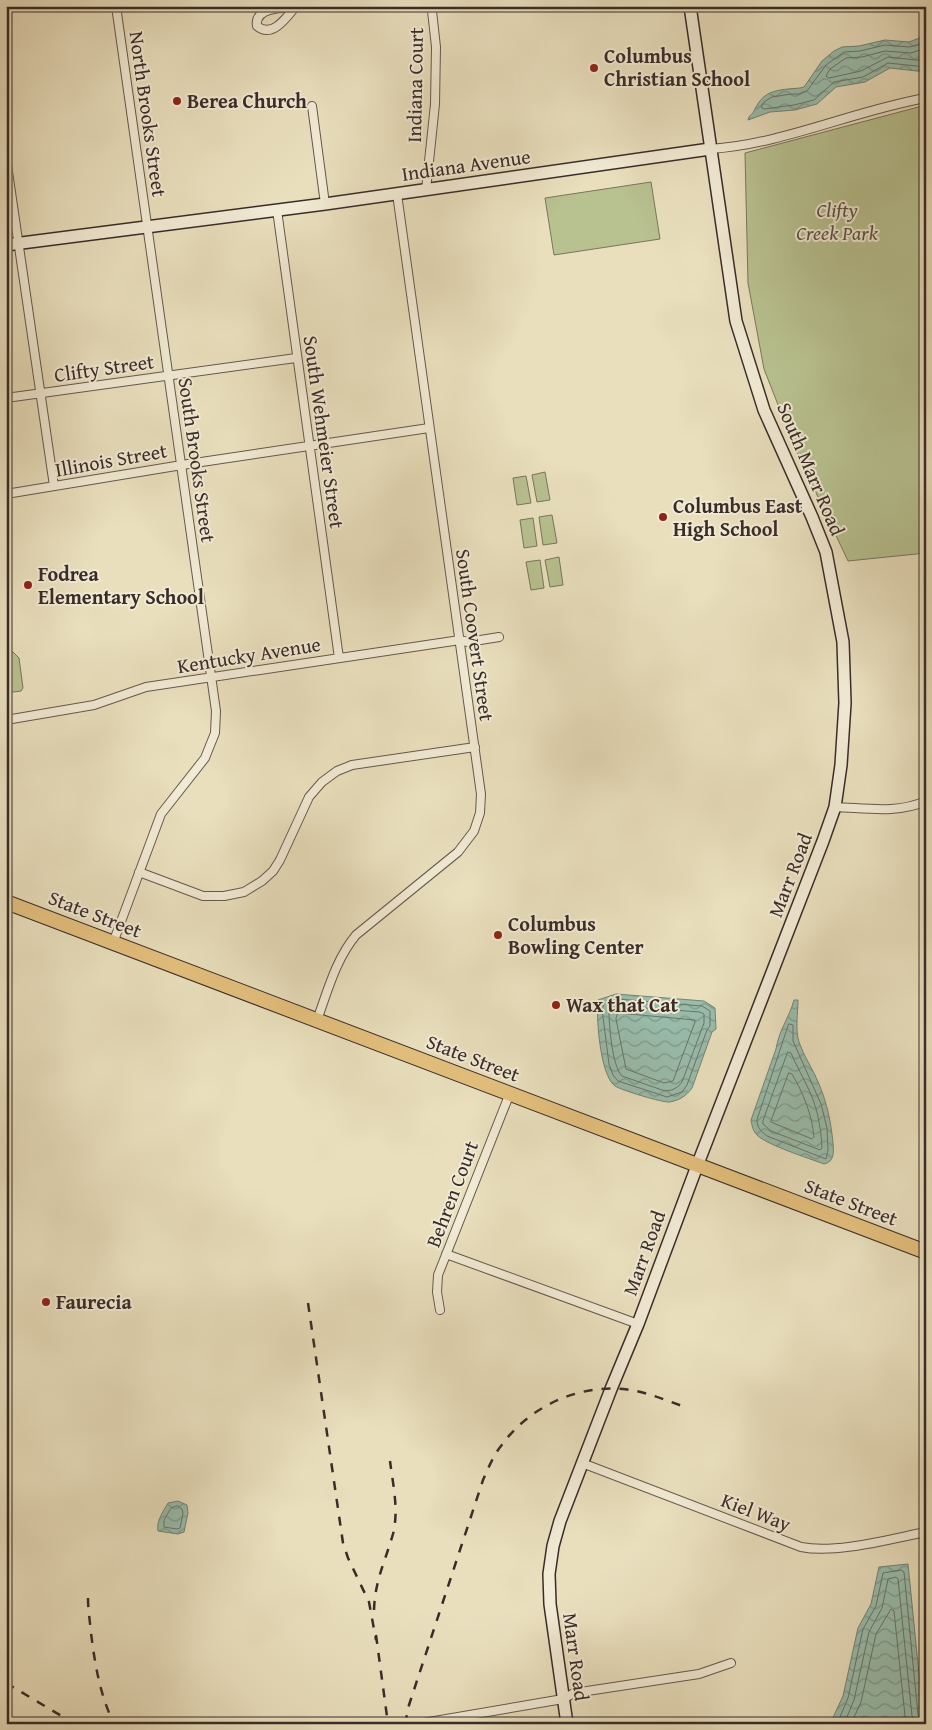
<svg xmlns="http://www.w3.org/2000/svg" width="932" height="1730" font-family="'Gentium Book Plus',serif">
<defs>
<pattern id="water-waves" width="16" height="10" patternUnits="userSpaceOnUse" patternTransform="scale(1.25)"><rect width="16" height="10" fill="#99bdac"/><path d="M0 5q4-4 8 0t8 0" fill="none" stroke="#7e9a8c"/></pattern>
</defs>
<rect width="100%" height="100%" fill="#e9dfbd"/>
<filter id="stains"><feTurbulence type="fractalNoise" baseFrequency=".004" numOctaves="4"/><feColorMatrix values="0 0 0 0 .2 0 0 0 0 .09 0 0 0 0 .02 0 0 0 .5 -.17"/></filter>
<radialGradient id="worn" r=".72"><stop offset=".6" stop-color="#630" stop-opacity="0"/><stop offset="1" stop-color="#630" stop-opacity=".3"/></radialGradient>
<path fill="#b8c190" stroke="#78765c" d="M926,105V553L848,561L795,448L764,369L748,283L745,153Z
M651,182L660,239L554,255L545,198Z
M545,472L550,500L537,502L532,475Z
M526,476L531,503L517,505L513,478Z
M552,515L557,543L543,545L539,517Z
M533,518L537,546L524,548L520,520Z
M559,557L563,585L550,587L545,560Z
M540,560L544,588L531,590L526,562Z
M6,645L19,658L23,688L21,691L6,693Z"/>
<path fill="url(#water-waves)" stroke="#738377" d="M922,37H926V72L890,68L865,82L836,87L817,104L795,110L770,112L748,120C749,115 752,115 754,111C762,94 770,91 788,89C794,88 798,89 804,87L822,61L834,51L842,47L859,46L885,40L909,42Z
M616,994L704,1001L715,1008L716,1029L712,1032L692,1088C686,1096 680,1100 670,1102C663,1103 621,1090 615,1086C612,1084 609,1079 608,1076C600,1060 596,1018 598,1000Z
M794,1000H798C798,1012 795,1030 799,1042C804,1057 813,1069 819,1084C827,1103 831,1122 833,1143C834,1153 834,1162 824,1164C808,1158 767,1145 757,1135C753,1131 752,1126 751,1120L776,1049C779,1030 789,1018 794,1000Z
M178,1501L187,1505L188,1513L184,1532L178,1534L158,1531C156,1521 163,1512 168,1503Z
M908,1564L924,1724H830L843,1696L858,1628L871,1604L879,1567Z"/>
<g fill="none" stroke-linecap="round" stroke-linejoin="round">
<path stroke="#69746a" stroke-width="1" d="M926,42L910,47L885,45L860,51L844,52L826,65L807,91L800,94H791L772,97L764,102L761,107L764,109L794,105L814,100L834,82L863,77L888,63L926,67
M926,48L911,53L885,51L862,57L846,58L830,69L826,76L829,78L861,71L888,57L926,61
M617,999L702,1006L710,1011V1026L707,1030L687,1085L682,1092L667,1097L618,1081L613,1075L609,1064L602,1009L604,1004Z
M618,1006L700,1012L704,1014V1023L682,1082C677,1089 670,1092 662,1090L622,1076C612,1066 609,1025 609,1010L610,1008Z
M618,1013L695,1020V1022L673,1081L664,1083L626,1069L616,1019Z
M789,1024L793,1025V1041L821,1104L827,1128L828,1150L826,1159L767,1136C761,1131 757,1128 757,1120Z
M788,1052L791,1053C796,1065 802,1075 807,1086C817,1105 821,1127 822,1148L820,1150L771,1131L763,1124V1121Z
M789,1073L792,1074C803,1093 812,1114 814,1137L812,1139L771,1122Z
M178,1506L182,1509L183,1513L180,1528L177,1529L164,1527V1520L171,1508Z
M837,1724L848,1698L863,1629L876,1606L883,1573L901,1570L904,1572L918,1715L921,1719L926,1720
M844,1724L854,1700L869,1632L882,1608L888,1579L896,1577L898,1579L912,1716L917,1724
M851,1724L861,1702L876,1634L891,1609L894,1611L905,1716L907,1724"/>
<defs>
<path id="street" d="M294,8C282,7 254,8 257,26C272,39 287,17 296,6
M312,106L325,204
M710,149C784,144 852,111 926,98
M6,158L54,486
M426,190L435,104L436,47L432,11L429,6
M277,210L339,658
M6,398L296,358
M6,494L188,464L429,428
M6,720L94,705L146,687L460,640L468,642L499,637
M835,807C866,808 897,814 926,801
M139,872L203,896H224L244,892L262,881L273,871L280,860L309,797L322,782L337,771L352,765L475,747
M113,943L161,814L205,758L215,733L216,711L116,6
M317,1020C328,990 336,959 356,935L458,852L474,831L480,813L481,794L397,194
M925,1044L926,1045
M446,1254L638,1324
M440,1310L437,1292L438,1275L510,1093
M582,1463L801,1547C836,1554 890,1539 926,1532
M417,1724L563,1699L574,1693L699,1674L731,1663"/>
<path id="secondary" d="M6,245L325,204L710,149
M567,1724L550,1604L549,1574L553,1546L560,1521L611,1389L638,1324L697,1166L823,841L835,807L841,765L845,703L843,642L826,552L812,517L764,410L736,321L690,6"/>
<path id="highway" d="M6,902L926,1252"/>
</defs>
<use href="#street" stroke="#65594d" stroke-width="10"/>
<use href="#secondary" stroke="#392c28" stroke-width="14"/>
<use href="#highway" stroke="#392c28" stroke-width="16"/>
<use href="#street" stroke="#f1ead4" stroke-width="8"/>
<use href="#secondary" stroke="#f1ead4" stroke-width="11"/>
<use href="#highway" stroke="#e4c07e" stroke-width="14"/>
<path stroke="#392c28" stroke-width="2.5" stroke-dasharray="9 9" stroke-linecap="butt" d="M308,1303L343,1543L348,1558L369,1602L376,1640
M88,1598C88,1610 90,1621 91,1633C95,1665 100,1695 114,1724
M374,1610C375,1580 385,1562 393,1534C399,1510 393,1485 390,1461
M376,1635L388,1724
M6,1683L75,1724
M405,1724L409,1705L483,1480C488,1469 493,1456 501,1446C528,1408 575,1385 623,1389C645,1391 665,1400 685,1407"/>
</g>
<g fill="#8f2418" stroke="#f1ead4" stroke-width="2">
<circle cx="594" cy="68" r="5"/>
<circle cx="177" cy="101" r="5"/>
<circle cx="663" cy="517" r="5"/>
<circle cx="28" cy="585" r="5"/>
<circle cx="498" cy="935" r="5"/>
<circle cx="556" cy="1005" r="5"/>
<circle cx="46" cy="1302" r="5"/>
</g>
<g text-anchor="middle" stroke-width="4" stroke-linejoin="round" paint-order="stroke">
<g font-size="20" font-weight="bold" fill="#392c28" stroke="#f1ead4" text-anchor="start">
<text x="604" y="63">Columbus<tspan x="604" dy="23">Christian School</tspan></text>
<text x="187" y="108">Berea Church</text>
<text x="673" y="513">Columbus East<tspan x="673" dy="23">High School</tspan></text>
<text x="38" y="581">Fodrea<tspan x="38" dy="23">Elementary School</tspan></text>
<text x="508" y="931">Columbus<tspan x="508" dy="23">Bowling Center</tspan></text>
<text x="566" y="1012">Wax that Cat</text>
<text x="56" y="1309">Faurecia</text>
</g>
<g font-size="20" fill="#392c28" stroke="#f1ead4">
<text transform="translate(415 85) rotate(-89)" y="7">Indiana Court</text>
<text transform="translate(148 114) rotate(82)" y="7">North Brooks Street</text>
<text transform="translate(466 165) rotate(-8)" y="7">Indiana Avenue</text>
<text transform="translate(104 368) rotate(-8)" y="7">Clifty Street</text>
<text transform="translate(324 432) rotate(82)" y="7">South Wehmeier Street</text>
<text transform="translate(111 460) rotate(-10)" y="7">Illinois Street</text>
<text transform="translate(197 460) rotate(82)" y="7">South Brooks Street</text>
<text transform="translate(811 469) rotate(67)" y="7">South Marr Road</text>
<text transform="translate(475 635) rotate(82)" y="7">South Coovert Street</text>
<text transform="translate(249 655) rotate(-9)" y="7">Kentucky Avenue</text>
<text transform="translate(790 875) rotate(-69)" y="7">Marr Road</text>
<text transform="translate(95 914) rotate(21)" y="7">State Street</text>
<text transform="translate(473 1058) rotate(21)" y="7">State Street</text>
<text transform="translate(452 1194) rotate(-69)" y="7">Behren Court</text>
<text transform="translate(851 1202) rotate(21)" y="7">State Street</text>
<text transform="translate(644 1253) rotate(-70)" y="7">Marr Road</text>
<text transform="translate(756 1512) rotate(21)" y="7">Kiel Way</text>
<text transform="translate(576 1657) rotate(82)" y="7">Marr Road</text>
</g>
<g font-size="20" font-style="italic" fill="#595142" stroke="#f1ead4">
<text x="837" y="217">Clifty<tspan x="837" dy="23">Creek Park</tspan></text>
</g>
</g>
<rect width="932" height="1730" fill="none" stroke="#e9dfbd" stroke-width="25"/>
<rect x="8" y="8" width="917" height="1715" fill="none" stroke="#392c28" stroke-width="2.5"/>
<rect x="12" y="12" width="907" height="1705" fill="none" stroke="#392c28"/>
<rect width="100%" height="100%" filter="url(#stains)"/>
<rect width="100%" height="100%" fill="url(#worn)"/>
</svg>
